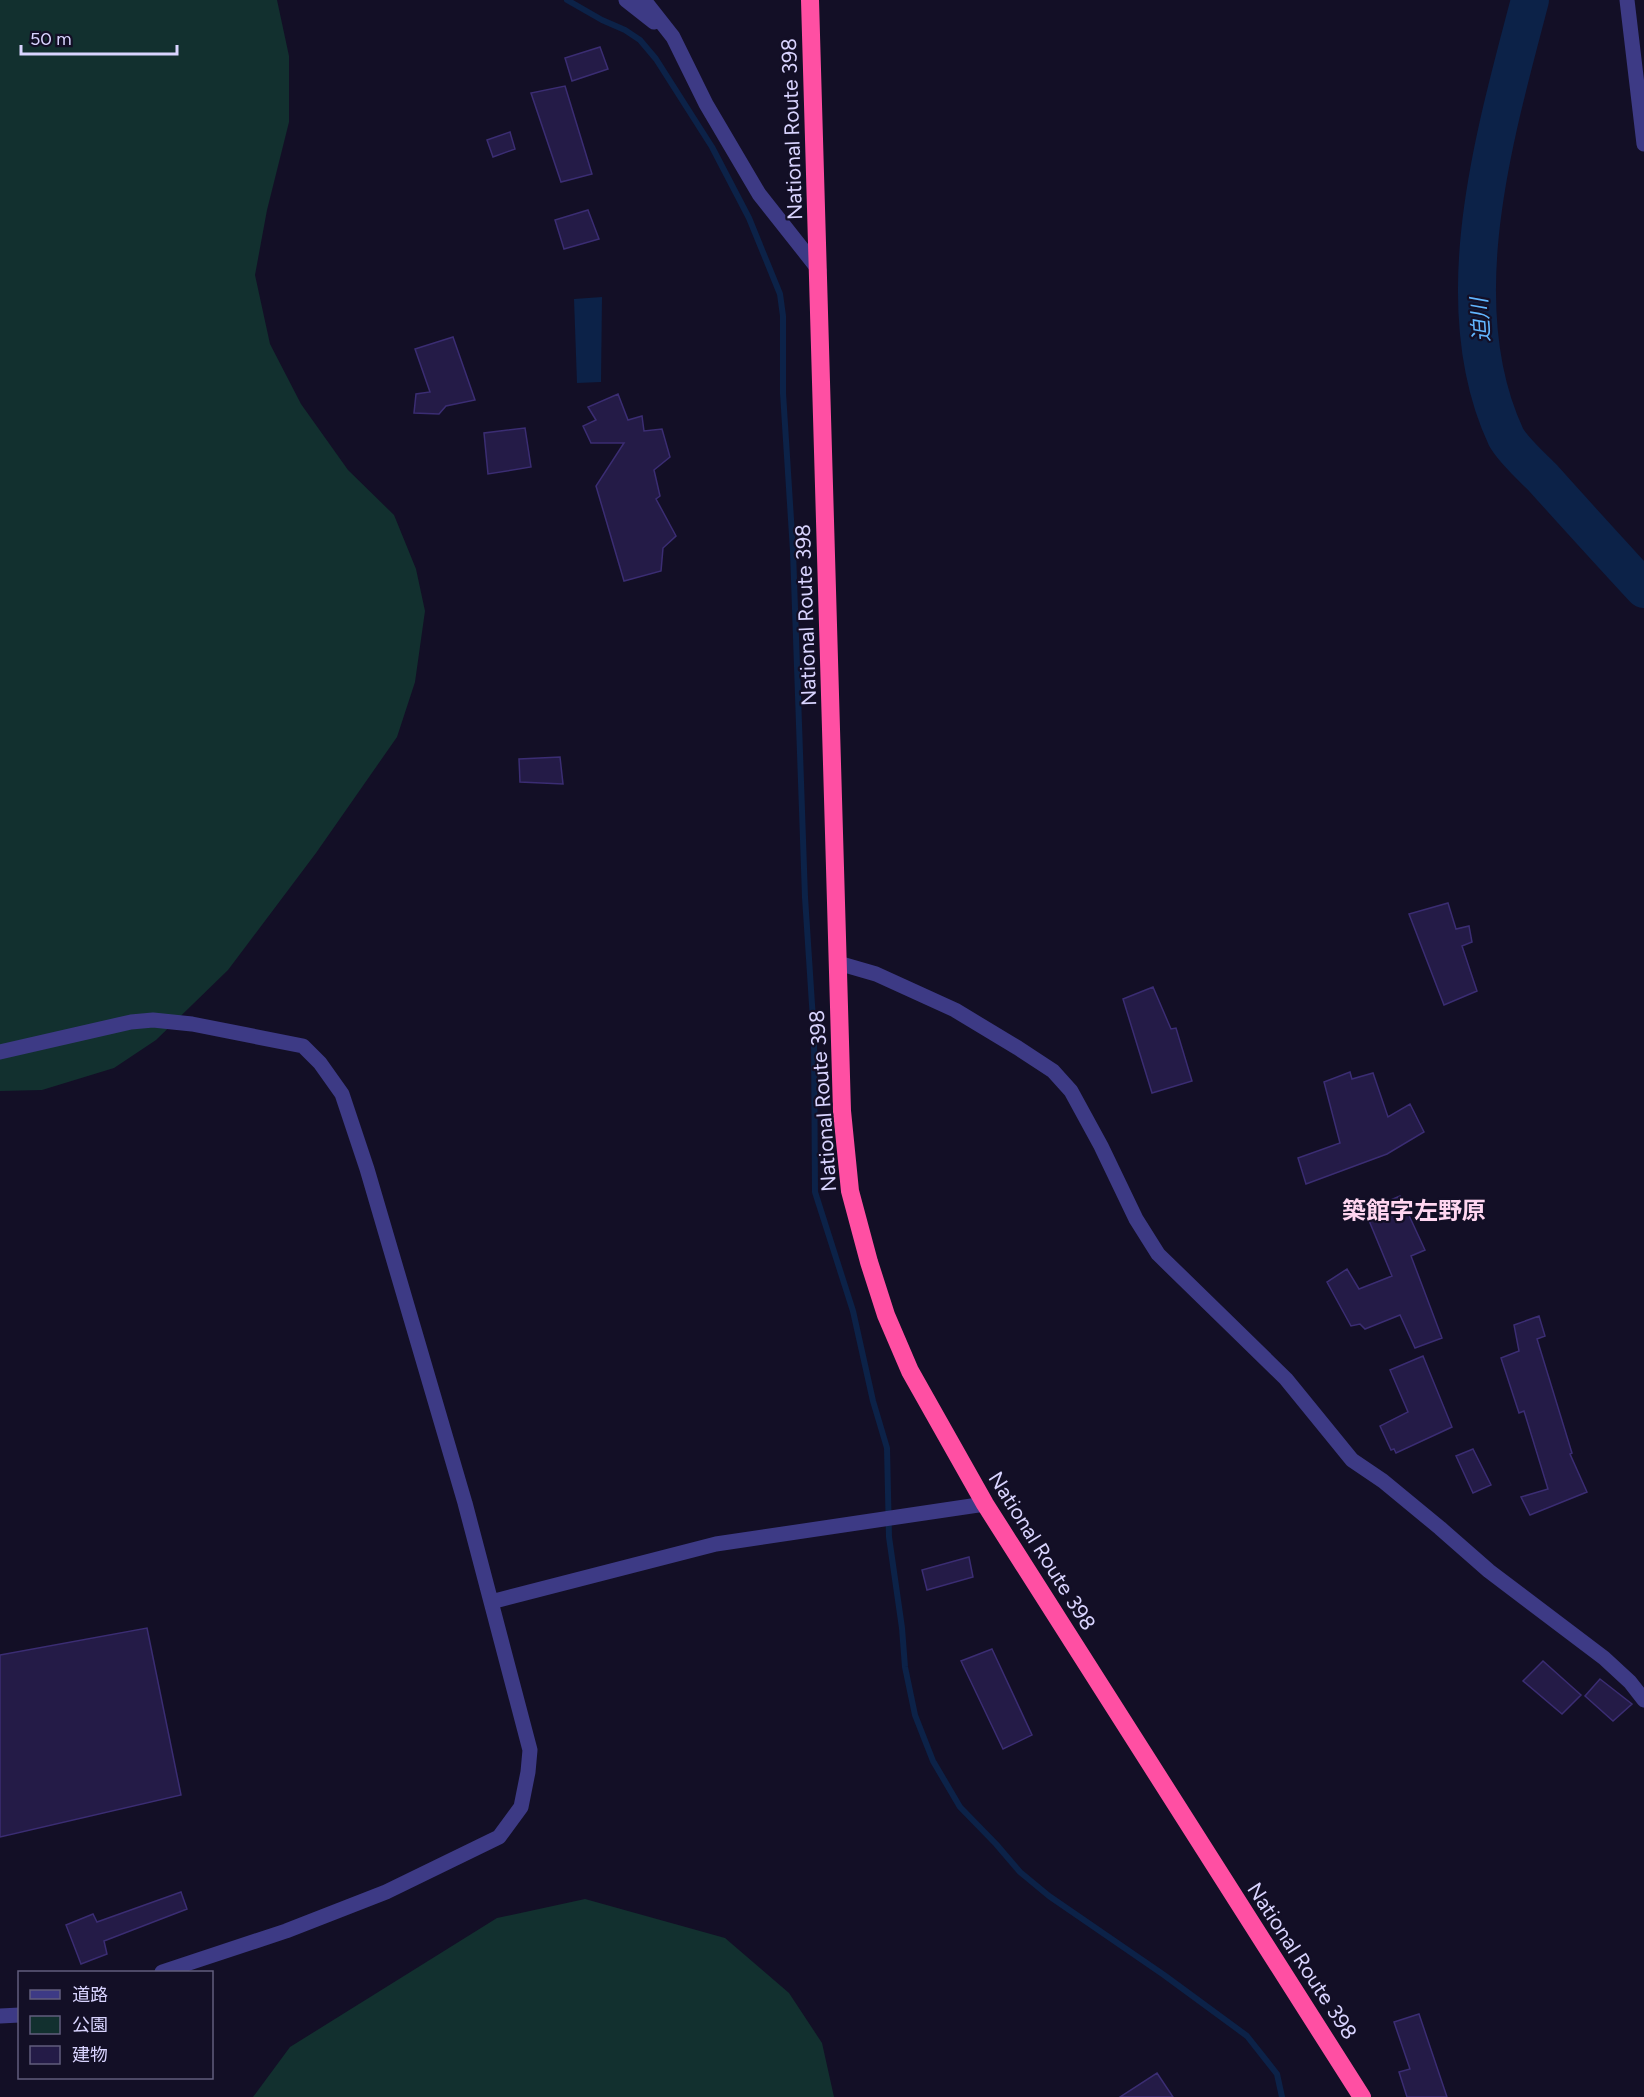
<svg xmlns="http://www.w3.org/2000/svg" width="1644" height="2097" font-family="Figtree,'Noto Sans JP',sans-serif">
<rect width="100%" height="100%" fill="#130f26"/>
<path fill="#12302f" d="M0,0H277L289,56V122L267,210L255,275L270,344L301,404L348,470L394,515L416,569L425,611L415,682L397,737L316,853L228,970L156,1040L114,1068L42,1090L0,1091Z
M585,1899L725,1938L789,1993L822,2043L834,2097H253L290,2047L497,1918Z"/>
<path fill="#0c2248" d="M602,297L601,382L577,383L574,299Z"/>
<g fill="none" stroke-linecap="round" stroke-linejoin="round">
<path stroke="#0c2248" stroke-width="6" d="M567,0L602,20L625,30L640,40L656,59L712,147L749,218L780,294L783,316V393L793,551L805,897L814,1035L815,1192L853,1311L873,1401L887,1448L889,1537L902,1628L905,1667L915,1715L933,1761L960,1807L996,1844L1020,1872L1049,1896L1164,1975L1247,2036L1277,2074L1282,2097"/>
<path stroke="#0c2248" stroke-width="38" d="M1530,0C1495,134 1444,304 1506,437C1513,450 1532,467 1543,478C1576,515 1610,552 1644,589"/>
</g>
<path fill="#241b47" stroke="#3b2d73" stroke-width="1.5" d="M600,47L608,69L572,81L565,58Z
M565,86L592,174L561,182L531,93Z
M510,132L515,149L493,157L487,140Z
M588,210L599,239L564,249L555,220Z
M453,337L475,400L446,406L439,414L414,413L416,394L430,392L415,349Z
M618,394L628,420L642,416L644,431L662,429L670,457L654,470L660,496L656,499L676,536L663,548L661,571L624,581L596,486L624,443H591L583,426L596,420L588,407Z
M525,428L531,467L488,474L484,433Z
M560,757L563,784L520,782L519,759Z
M1448,903L1456,929L1469,926L1472,942L1462,946L1477,991L1444,1005L1409,914Z
M1153,987L1171,1029L1176,1028L1192,1081L1152,1093L1123,999Z
M1350,1072L1352,1079L1373,1073L1388,1117L1410,1104L1424,1132L1387,1154L1306,1184L1298,1158L1340,1143L1324,1082Z
M1400,1196L1425,1250L1411,1256L1442,1338L1415,1348L1400,1315L1365,1329L1360,1324L1351,1326L1327,1282L1347,1269L1359,1289L1392,1276L1365,1211Z
M1539,1316L1545,1336L1537,1339L1572,1453L1570,1454L1587,1492L1530,1515L1521,1497L1548,1489L1524,1411L1519,1413L1501,1358L1519,1351L1514,1325Z
M1423,1356L1452,1427L1396,1453L1394,1449L1391,1450L1380,1426L1408,1412L1390,1370Z
M1473,1449L1491,1485L1473,1493L1456,1456Z
M969,1557L973,1577L927,1590L922,1570Z
M147,1628L181,1795L0,1837V1655Z
M992,1649L1032,1735L1003,1749L961,1661Z
M1543,1661L1581,1695L1562,1714L1523,1681Z
M1600,1679L1632,1704L1613,1721L1585,1696Z
M181,1892L187,1909L104,1941L107,1954L81,1964L66,1925L93,1914L97,1922Z
M1419,2014L1447,2097H1407L1399,2072L1410,2069L1394,2022Z
M1157,2073L1173,2097H1120Z"/>
<g fill="none" stroke-linecap="round" stroke-linejoin="round">
<path stroke="#3d3a85" stroke-width="15" d="M626,0L654,22
M644,0L673,37L706,104L759,194L819,270
M1627,0L1644,144
M838,963L876,974L955,1010L1018,1048L1053,1071L1071,1091L1101,1146L1136,1219L1158,1254L1286,1379L1352,1460L1383,1481L1440,1528L1489,1571L1604,1658L1630,1682L1644,1700
M0,1052L131,1022L153,1020L192,1024L303,1046L320,1063L342,1094L367,1169L465,1503L530,1750L528,1772L521,1807L499,1837L386,1892L286,1931L162,1972
M491,1602L716,1544L985,1504
M0,2016L20,2015"/>
<path stroke="#ff4fa3" stroke-width="18" d="M810,0L842,1111L850,1191L869,1262L886,1315L910,1371L985,1504L1362,2097"/>
</g>
<g text-anchor="middle" stroke-width="4.5" stroke-linejoin="round" paint-order="stroke">
<g font-size="21" fill="#d9d4ff" stroke="#130f26">
<text transform="translate(792 129) rotate(-92)" y="7">National Route 398</text>
<text transform="translate(806 615) rotate(-92)" y="7">National Route 398</text>
<text transform="translate(823 1101) rotate(-94)" y="7">National Route 398</text>
<text transform="translate(1042 1551) rotate(58)" y="7">National Route 398</text>
<text transform="translate(1302 1961) rotate(57)" y="7">National Route 398</text>
</g>
<g font-size="22" font-style="italic" fill="#62b6ff" stroke="#130f26">
<text transform="translate(1480 320) rotate(-94)" y="8">迫川</text>
</g>
<g font-size="24" font-weight="bold" fill="#ffd6f0" stroke="#130f26">
<text x="1414" y="1219">築館字左野原</text>
</g>
</g>
<rect x="18" y="1971" width="195" height="108" fill="#130f26" stroke="#625e7d" stroke-width="1.5"/>
<rect x="30" y="1990" width="30" height="9" fill="#3d3a85" stroke="#625e7d" stroke-width="1.5"/>
<text x="72" y="2001" font-size="18" fill="#d9d4ff">道路</text>
<rect x="30" y="2016" width="30" height="18" fill="#12302f" stroke="#625e7d" stroke-width="1.5"/>
<text x="72" y="2031" font-size="18" fill="#d9d4ff">公園</text>
<rect x="30" y="2046" width="30" height="18" fill="#241b47" stroke="#625e7d" stroke-width="1.5"/>
<text x="72" y="2061" font-size="18" fill="#d9d4ff">建物</text>
<path d="M21 45v9h156v-9" fill="none" stroke="#d9d4ff" stroke-width="3"/>
<text x="30" y="45" font-size="18" fill="#d9d4ff" stroke="#130f26" stroke-width="4.5" paint-order="stroke">50 m</text>
</svg>
